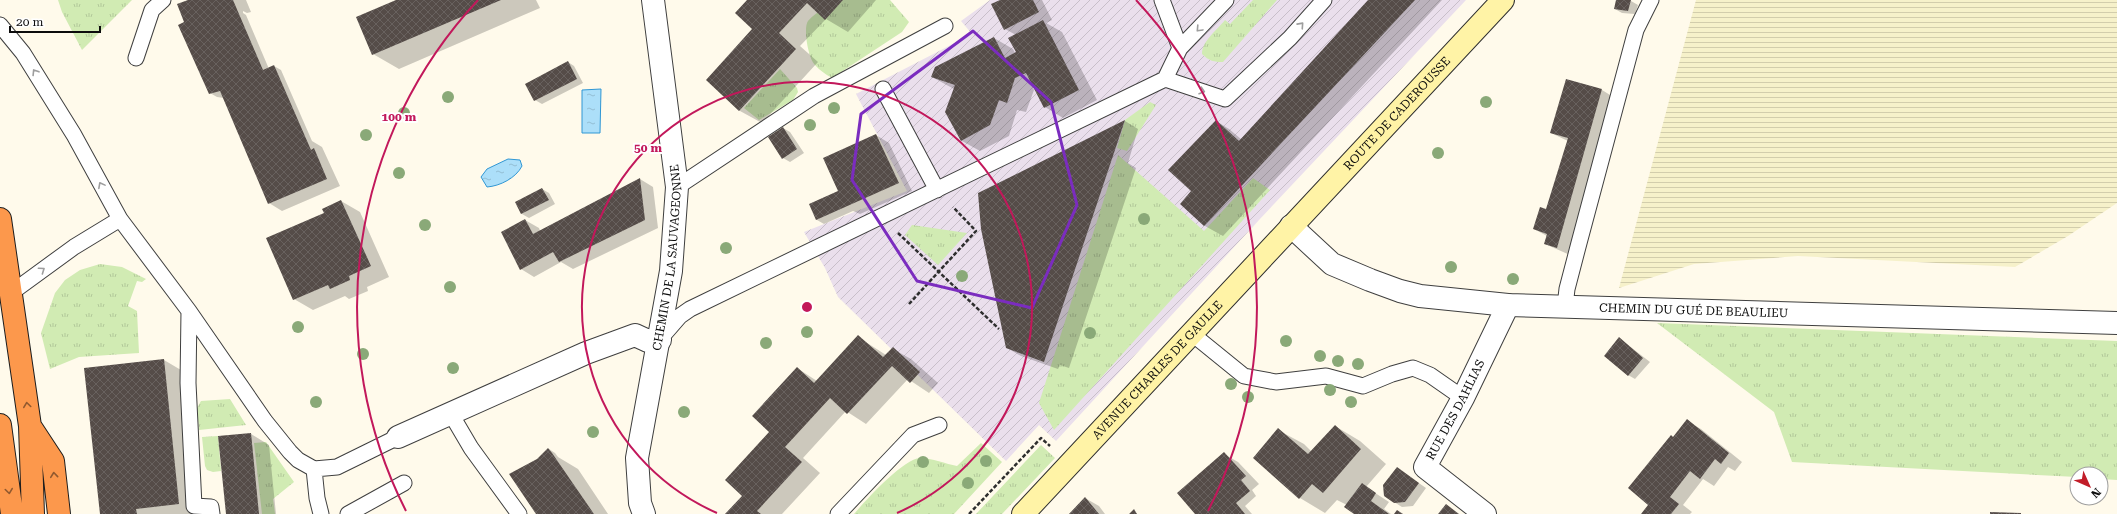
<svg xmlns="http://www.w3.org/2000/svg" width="2117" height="514" font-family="'Roboto Serif',serif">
<defs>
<pattern id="industrial-furrows" width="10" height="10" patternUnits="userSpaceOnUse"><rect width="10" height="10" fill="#eadfec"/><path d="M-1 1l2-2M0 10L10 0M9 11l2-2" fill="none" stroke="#c8bec9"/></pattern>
<pattern id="farmland-rules" width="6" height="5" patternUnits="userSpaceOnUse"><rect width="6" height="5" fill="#f6f1ca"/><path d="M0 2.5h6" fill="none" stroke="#d2cdac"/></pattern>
<pattern id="grass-tufts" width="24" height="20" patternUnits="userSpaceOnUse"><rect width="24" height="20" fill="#d1ebb3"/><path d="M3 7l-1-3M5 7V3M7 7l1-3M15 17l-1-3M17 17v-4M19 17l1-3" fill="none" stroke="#b2c899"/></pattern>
<pattern id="water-ripples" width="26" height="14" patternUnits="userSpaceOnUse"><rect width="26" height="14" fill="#acdff9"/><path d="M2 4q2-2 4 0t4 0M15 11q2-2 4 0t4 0" fill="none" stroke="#93bed4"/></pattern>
<pattern id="building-cross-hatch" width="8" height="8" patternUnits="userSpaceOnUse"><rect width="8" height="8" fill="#554c48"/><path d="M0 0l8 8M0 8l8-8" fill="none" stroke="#68615e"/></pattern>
</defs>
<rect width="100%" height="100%" fill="#fffaeb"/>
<path fill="url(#industrial-furrows)" d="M990,0H1466L1259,220L1056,441L1039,425L1006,461L838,297L825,268L804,232L907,191L856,94L972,34L961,21Z"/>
<path fill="url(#farmland-rules)" d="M1696,0H2117V203L2068,236L2015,267L1798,256L1694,264L1619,288Z"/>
<path fill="url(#grass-tufts)" d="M58,0H132L82,50L62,12Z
M843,0H890L909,22L902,32L832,78C827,75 819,70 815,65C808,58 803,28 808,21C817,10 831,6 843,0Z
M1253,0H1277L1223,62C1214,62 1209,61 1202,54C1202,41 1217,30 1225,20L1230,24Z
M780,69L797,88L798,92L793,100L759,120L744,108Z
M1150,102L1156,105L1127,151L1117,148L1125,120Z
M1118,155L1204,231L1253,178L1270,190L1054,430L1039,403Z
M912,225L967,233L938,265L905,235Z
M100,264L122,267L146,279L142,282L137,281L128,306L137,311L139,353L79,357L50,369L41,333L55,293L65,280L80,270Z
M1657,323L2117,341V480L2101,479V474H2077V477L1792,462L1774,412Z
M230,399L246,425L199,430L197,408L201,401Z
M218,436L221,471L213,472L207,470L205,466L202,437Z
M266,442L294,482L273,499L275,514H262L254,443Z
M981,443L1002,462L954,514H854C866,500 903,459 920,458C932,458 946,464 957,466Z
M1041,445L1055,458L1002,514H976Z"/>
<path fill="url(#water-ripples)" stroke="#3097d4" d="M601,89L600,133H582V90Z
M508,159L520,160L522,166C516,178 500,186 487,187L481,177L487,169Z"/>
<path fill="#0003" d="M190,0H246L251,12L247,13L243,11V13L246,15L269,69L274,66L281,70L312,141L322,147L340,186L282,211L269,203L224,98L217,97L210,93L184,23Z
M399,0H536L540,8L399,69L373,54Z
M748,0H876L848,32L826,19L800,46L818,62L762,123L740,111L707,80L754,29Z
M1002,0H1042L1052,20L1046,23L1062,32L1097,100L1063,118L1045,107L1031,80L1030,81L1034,90L1026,112L1017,110L1009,136L980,151L962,141L954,89L932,77L994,38L1013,49L1015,53L1017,52L1016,35L1005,29Z
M1369,0H1442L1223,236L1205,226L1181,204L1193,191L1216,121L1229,129L1241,139Z
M1617,0L1631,1L1638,5L1635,14L1622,13L1615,9Z
M568,62L574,66L583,83L542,104L535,100L526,84Z
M1602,90L1615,98L1570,255L1545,244L1547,236L1534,229L1547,211L1568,141L1551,133Z
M1125,121L1138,129L1128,163L1136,168L1069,368L1060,365L1058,369L1021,356L1007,348L1004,182Z
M783,128L790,132L804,153L790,162L783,158Z
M876,135L889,143L912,191L860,214L853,211L824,224L817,220L810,204L839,191Z
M640,179L653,187L658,228L573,269L561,262L534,277L521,269L525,220L539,228L540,231Z
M542,189L549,193L555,204L529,218L522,214L516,203Z
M341,201L360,212L389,277L367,287L368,291L349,299L345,296L313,310L294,299L326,214Z
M858,337L886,355L893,349L911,359L938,383L929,393L908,379L866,424L846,411L803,458L820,473L782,514H727L743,496L797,368L817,381Z
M1619,338L1650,362L1635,379L1628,375Z
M164,360L186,373L201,514H101Z
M1687,421L1701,429L1742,462L1735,471L1728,467L1714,486L1703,479L1683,505L1692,512L1690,514H1642L1650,504L1674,438Z
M1335,426L1360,441L1386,464L1366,487L1389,502L1384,509L1391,514H1356L1347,505L1337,500L1325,513L1300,498L1278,430L1304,444L1312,452Z
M251,434L269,445L276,514H227Z
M549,449L555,453L558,457L578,469L608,514H537L538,461Z
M1224,454L1238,462L1259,484L1252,490L1256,496L1245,506L1252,514H1196Z
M1397,468L1426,488L1413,506L1402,507L1394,502Z
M1085,498L1099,506L1105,514H1070Z"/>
<path fill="url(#building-cross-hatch)" d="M188,0H233L263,70L274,65L311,150L314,148L327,179L268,204L220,91L209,94L178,25L184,22L177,4Z
M396,0H501L372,55L356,17Z
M747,0H843L825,20L807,3L779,33L796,49L739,111L706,80L752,29L735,13Z
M1000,0H1033L1039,12L1004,30L991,4Z
M1368,0H1415L1204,226L1180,204L1191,191L1168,170L1216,120L1239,141Z
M1616,0H1631L1628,11L1614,9Z
M1043,20L1079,90L1044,108L1026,73L1015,78L1007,103L999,100L990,125L961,141L945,112L955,85L931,77L935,67L994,37L1005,58L1016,52L1008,38Z
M568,61L577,79L534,101L525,84Z
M1566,79L1602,89L1557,248L1544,244L1547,234L1533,229L1540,207L1546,209L1568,138L1550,133Z
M1125,120L1044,362L1006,348L981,229L978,193Z
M783,127L797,149L782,159L768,137Z
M876,134L899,183L816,220L809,204L838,191L823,158Z
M640,178L645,220L559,262L553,252L520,270L501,232L525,219L533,234Z
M542,188L549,200L521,214L515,202Z
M341,200L371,266L349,276L350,280L330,289L328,285L293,300L266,238L324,213L322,209Z
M858,335L883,357L893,347L920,372L910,383L892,366L847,414L830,398L785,447L802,462L757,511L761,514H725L742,496L725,480L769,432L752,416L797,367L814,383Z
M1619,337L1643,358L1628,376L1604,356Z
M164,359L179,504L136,509L137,514H100L84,368Z
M1687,419L1729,453L1721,464L1715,459L1700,479L1690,471L1670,497L1679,504L1671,514H1641L1648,505L1628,488L1671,435L1673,437Z
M1335,425L1361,449L1323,493L1312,484L1299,499L1253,458L1278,428L1308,454Z
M251,433L259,514H226L218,436Z
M548,448L552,453L594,514H536L509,474L537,459Z
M1224,452L1246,476L1241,480L1250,491L1236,503L1245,514H1195L1177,493Z
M1397,467L1419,483L1405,502L1394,503L1384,496L1383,485Z
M1362,483L1376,493L1371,501L1389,514H1354L1344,507Z
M1085,497L1099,514H1069Z
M1446,504L1459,514H1438Z
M1134,509L1137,514H1129Z
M1397,510L1403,514H1394Z
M1990,512L2021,513V514H1990Z"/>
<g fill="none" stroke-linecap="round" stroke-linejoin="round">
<defs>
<path id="service" d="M1162,0L1180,48
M0,25L23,53L74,135L120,219L189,311L265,421L290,452L298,460L314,469L337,467L398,437
M136,58L152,10L163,0
M1165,79L1225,99L1290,38L1324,0
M883,89L937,190
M677,187L814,96L945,26
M11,293L74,247L120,219
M1565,306L1567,289L1579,243L1636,30L1651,0
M189,311L188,383L194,506L211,507L212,514
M1191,333L1244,376L1276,382L1326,376L1363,386L1392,374L1413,368L1430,375L1463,398
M660,339L680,316L690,309L1165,79L1180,48L1226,0
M451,414L471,448L519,514
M314,469L317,498L321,514
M348,514L404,483
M838,514L913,435L939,425"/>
<g id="minor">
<path id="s1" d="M1291,226L1332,264L1370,280L1400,291L1420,296L1508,305L2117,323"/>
<path d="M398,437L586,353L635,335L648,341L660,340"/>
<path id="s2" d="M644,514L640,503L637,458L671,271L677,187L653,0"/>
<path id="s3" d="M1485,514L1425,467L1463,398L1508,305"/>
</g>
<g id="secondary">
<path id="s4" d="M1023,514L1503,0"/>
</g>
<path id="motorway" d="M0,219L30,426L33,514
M0,425L12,514
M30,426L53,461L59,514"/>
</defs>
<use href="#service" stroke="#3f3f3f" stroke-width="17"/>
<use href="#minor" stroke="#3f3f3f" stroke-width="24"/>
<use href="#secondary" stroke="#2e2e2e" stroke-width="24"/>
<use href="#motorway" stroke="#1d1d1d" stroke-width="24"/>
<path stroke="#2e2e2e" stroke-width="2.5" stroke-dasharray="4 2" stroke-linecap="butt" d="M898,233L999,329
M909,304L976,231L953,207
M969,514L1041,438L1050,446"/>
<use href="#service" stroke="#fff" stroke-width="15"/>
<use href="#minor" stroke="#fff" stroke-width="22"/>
<use href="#secondary" stroke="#fff3a6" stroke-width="22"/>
<use href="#motorway" stroke="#fc984c" stroke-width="22"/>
</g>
<g fill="#8aa978">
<circle cx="448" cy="97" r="6"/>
<circle cx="1486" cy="102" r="6"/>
<circle cx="834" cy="108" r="6"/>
<circle cx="404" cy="113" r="6"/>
<circle cx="810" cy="125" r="6"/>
<circle cx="366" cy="135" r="6"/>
<circle cx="1438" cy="153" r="6"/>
<circle cx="399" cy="173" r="6"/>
<circle cx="1144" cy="219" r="6"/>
<circle cx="425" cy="225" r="6"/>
<circle cx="726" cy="248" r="6"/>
<circle cx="1451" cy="267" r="6"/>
<circle cx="962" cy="276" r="6"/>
<circle cx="1513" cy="279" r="6"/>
<circle cx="450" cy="287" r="6"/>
<circle cx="298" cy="327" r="6"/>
<circle cx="807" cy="332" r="6"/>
<circle cx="1090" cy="333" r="6"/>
<circle cx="1286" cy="341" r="6"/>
<circle cx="766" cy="343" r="6"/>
<circle cx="363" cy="354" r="6"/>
<circle cx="1320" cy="356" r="6"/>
<circle cx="1338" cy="361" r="6"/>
<circle cx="1358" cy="364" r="6"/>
<circle cx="453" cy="368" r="6"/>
<circle cx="1231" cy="384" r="6"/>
<circle cx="1330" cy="390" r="6"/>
<circle cx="1248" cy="397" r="6"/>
<circle cx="316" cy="402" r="6"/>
<circle cx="1351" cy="402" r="6"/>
<circle cx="684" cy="412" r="6"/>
<circle cx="593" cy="432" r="6"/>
<circle cx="986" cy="461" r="6"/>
<circle cx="923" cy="462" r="6"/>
<circle cx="968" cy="483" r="6"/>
</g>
<defs><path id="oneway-chevron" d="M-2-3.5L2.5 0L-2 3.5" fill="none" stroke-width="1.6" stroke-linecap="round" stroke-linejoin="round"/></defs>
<g stroke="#9e9e9e">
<use href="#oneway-chevron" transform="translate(1301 25) rotate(-48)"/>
<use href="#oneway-chevron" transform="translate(1199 29) rotate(133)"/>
<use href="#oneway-chevron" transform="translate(35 72) rotate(-122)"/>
<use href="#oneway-chevron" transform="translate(1202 91) rotate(18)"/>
<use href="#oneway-chevron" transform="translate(101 185) rotate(-118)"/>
<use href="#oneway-chevron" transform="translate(42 270) rotate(-35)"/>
</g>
<g stroke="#90592f">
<use href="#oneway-chevron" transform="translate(27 405) rotate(-98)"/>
<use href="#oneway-chevron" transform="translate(54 475) rotate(-96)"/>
<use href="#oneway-chevron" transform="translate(9 491) rotate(82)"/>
</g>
<path fill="none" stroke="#7b2cbf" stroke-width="3" stroke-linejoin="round" d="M973,31L1051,102L1077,205L1032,308L917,281L852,180L861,114Z"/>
<g fill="none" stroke="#c2185b" stroke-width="2">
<path d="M717 513A225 225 0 1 1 897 513"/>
<path d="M406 511A450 450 0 0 1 478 0M1136 0A450 450 0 0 1 1208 511"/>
</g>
<g text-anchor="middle" stroke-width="4" stroke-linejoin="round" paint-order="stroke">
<g font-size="12" fill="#0c0c0c" stroke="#fff">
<text dy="4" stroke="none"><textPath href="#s4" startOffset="548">ROUTE DE CADEROUSSE</textPath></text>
<text dy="4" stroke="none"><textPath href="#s2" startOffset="260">CHEMIN DE LA SAUVAGEONNE</textPath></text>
<text dy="4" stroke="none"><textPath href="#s1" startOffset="424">CHEMIN DU GUÉ DE BEAULIEU</textPath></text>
<text dy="4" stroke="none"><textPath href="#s4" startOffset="197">AVENUE CHARLES DE GAULLE</textPath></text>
<text dy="4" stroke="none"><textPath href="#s3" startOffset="141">RUE DES DAHLIAS</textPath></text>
</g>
</g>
<circle cx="807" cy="307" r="6" fill="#c2185b" stroke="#fff" stroke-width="2"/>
<g font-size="12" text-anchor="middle" font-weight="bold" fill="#c2185b" stroke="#fff" stroke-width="4" stroke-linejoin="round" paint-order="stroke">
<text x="399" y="121">100 m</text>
<text x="648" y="152">50 m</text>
</g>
<g transform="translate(2089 486) rotate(135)"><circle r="19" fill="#ffffff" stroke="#9e9e9e"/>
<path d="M0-3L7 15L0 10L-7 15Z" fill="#c21d29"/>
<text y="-6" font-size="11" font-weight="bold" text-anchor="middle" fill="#0c0c0c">N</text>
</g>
<path d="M10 26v6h90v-6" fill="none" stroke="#0c0c0c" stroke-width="2"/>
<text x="16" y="26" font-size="12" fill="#0c0c0c" stroke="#ffffff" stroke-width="3" paint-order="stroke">20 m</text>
</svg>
